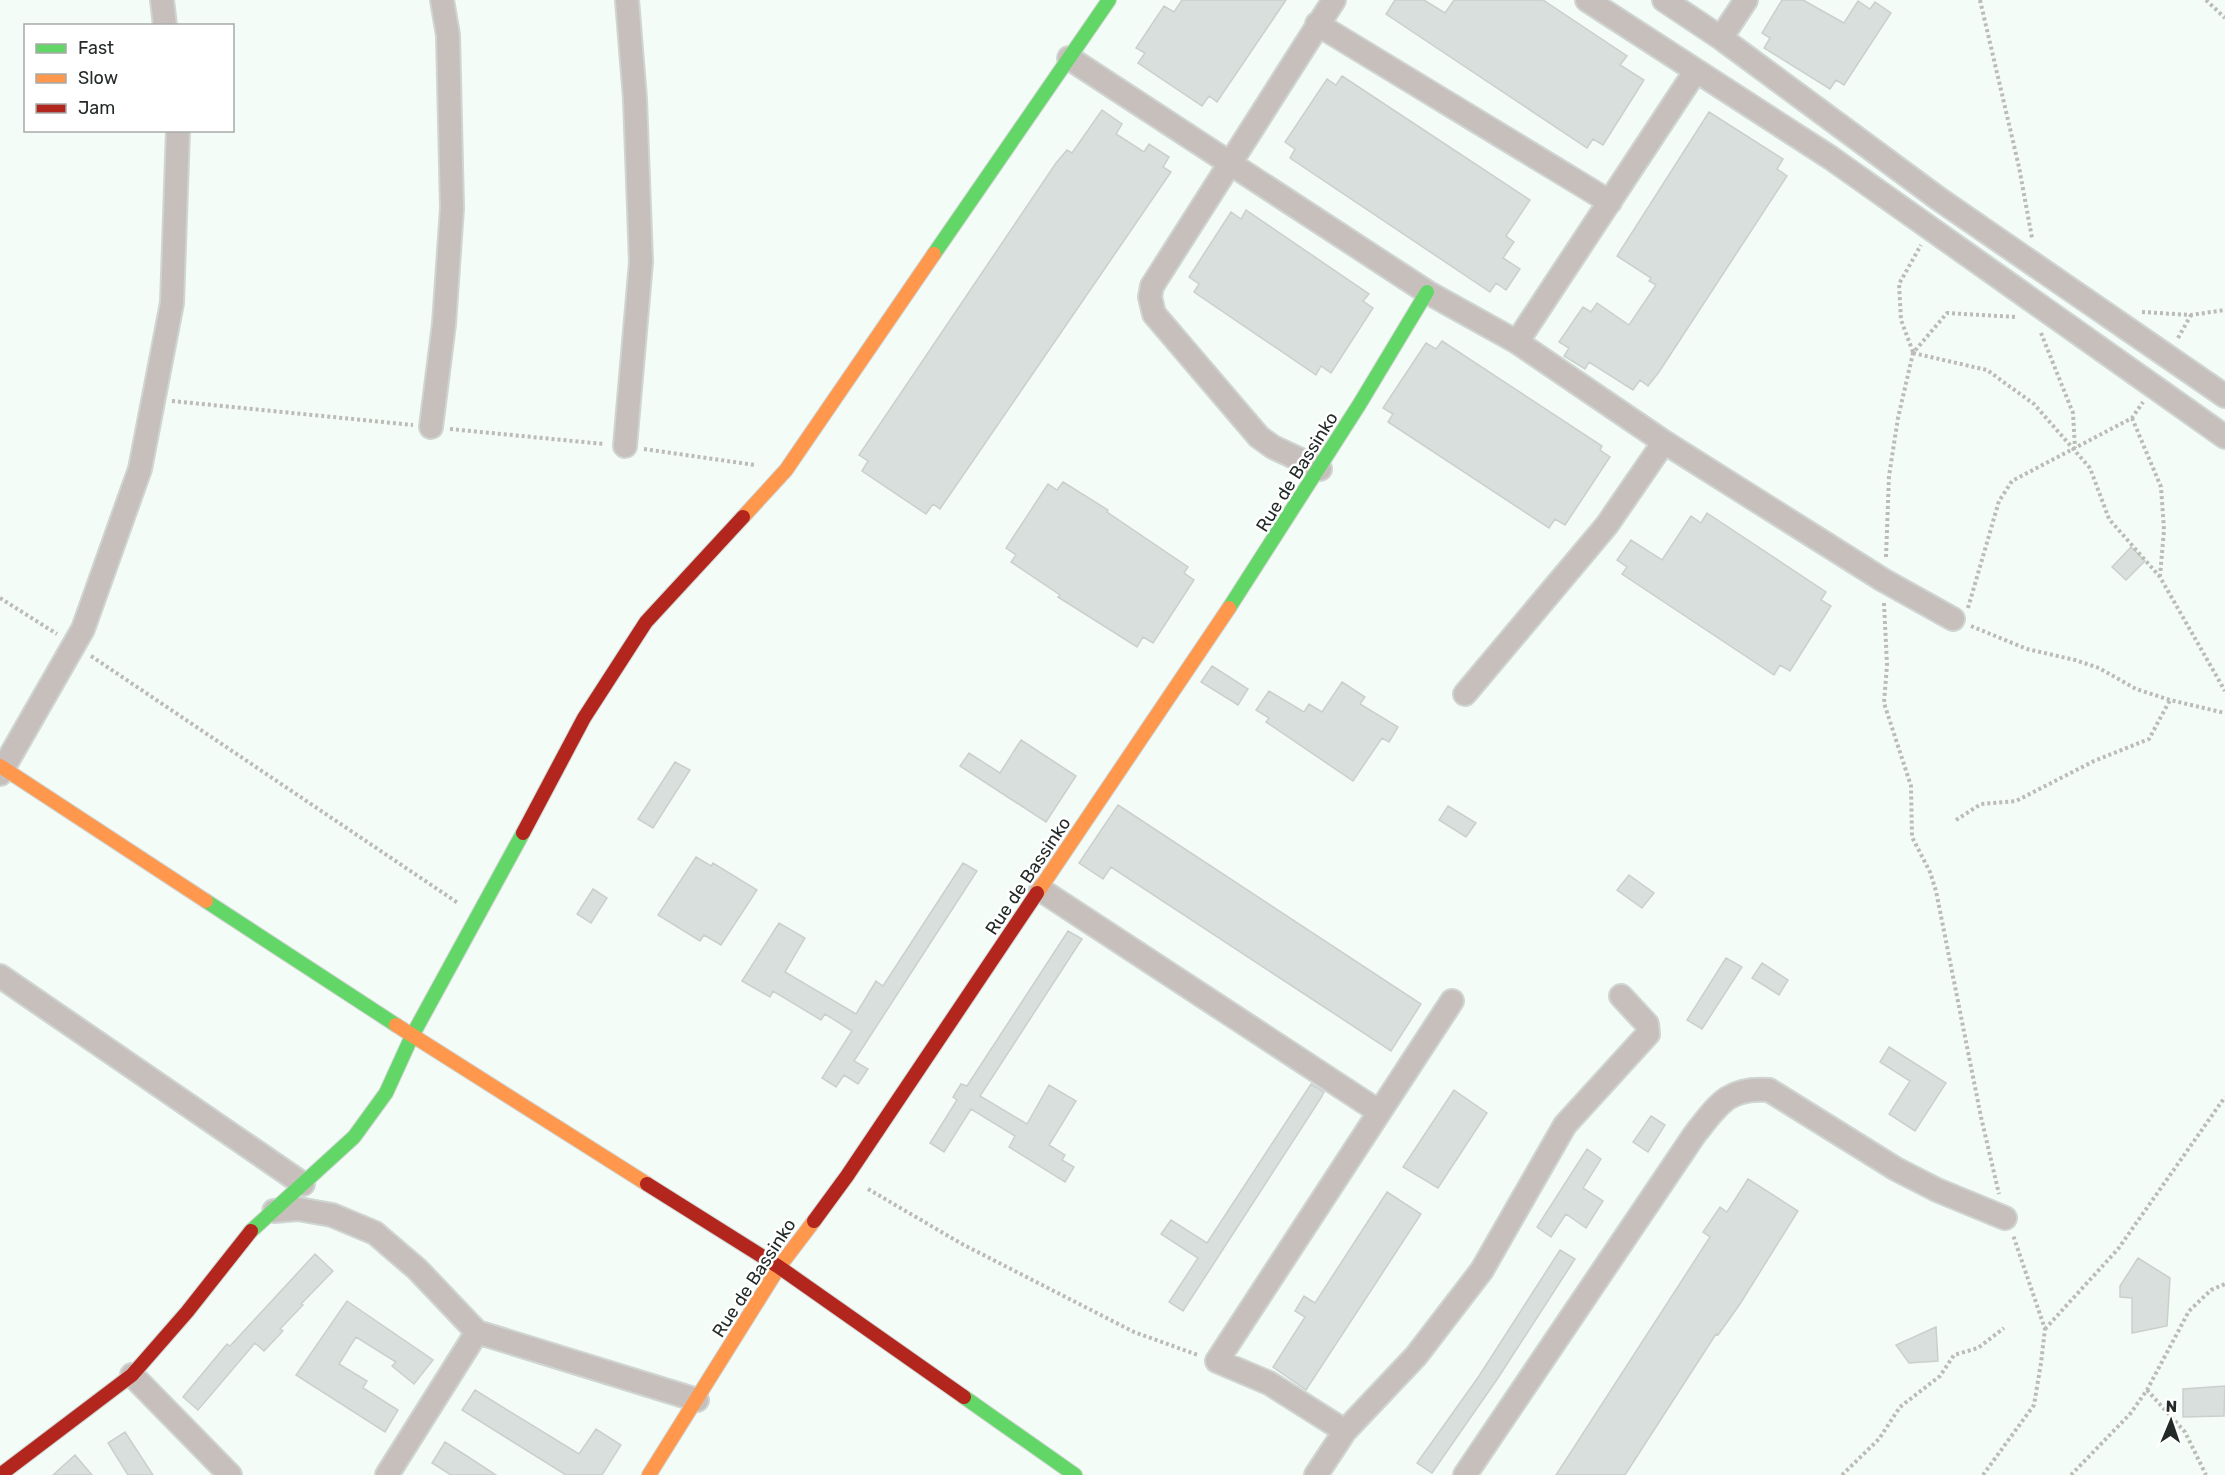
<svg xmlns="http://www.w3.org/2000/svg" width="2225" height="1475" font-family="Rubik,sans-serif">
<rect width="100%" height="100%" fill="#f4fcf8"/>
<path fill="#d8dfdc" stroke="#cad0cd" stroke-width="1.5" d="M1182,0H1286L1217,102L1209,96L1202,106L1138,63L1145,53L1136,48L1164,6L1174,12Z
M1395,0H1424L1445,13L1454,0H1543L1627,56L1620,65L1644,80L1603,145L1593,139L1587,148L1386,14Z
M1782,0H1803L1844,23L1858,1L1870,9L1875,2L1891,13L1844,85L1836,80L1830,89L1764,48L1770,38L1762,33Z
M1342,76L1530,200L1506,236L1514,242L1503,258L1520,269L1506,290L1496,283L1490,292L1290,158L1295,149L1285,142L1327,79L1336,85Z
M1102,110L1122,124L1116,134L1144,152L1149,144L1169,157L1163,167L1171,172L940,509L933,504L926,514L862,471L868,461L859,455L1056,163L1067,150L1072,153Z
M1709,112L1783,159L1777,169L1787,176L1659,372L1648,386L1640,380L1633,390L1589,362L1585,369L1564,356L1569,348L1559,342L1583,307L1591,312L1597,303L1629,325L1656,285L1649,281L1651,278L1617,256Z
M1246,210L1369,294L1363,301L1373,308L1331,373L1321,366L1316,375L1194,292L1199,284L1189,277L1231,212L1241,219Z
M1442,341L1602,446L1600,450L1610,457L1565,525L1555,519L1549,528L1388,422L1393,414L1383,408L1426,343L1436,349Z
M1063,482L1108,510L1107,512L1188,567L1184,573L1194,580L1153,643L1143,637L1137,647L1058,597L1060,595L1011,562L1016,555L1006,548L1048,484L1057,490Z
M1707,513L1826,592L1821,600L1831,606L1790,671L1780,665L1774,675L1622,574L1627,567L1617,560L1631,540L1662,560L1691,516L1701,523Z
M2131,547L2145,561L2126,580L2112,567Z
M1212,666L1248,689L1238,705L1201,682Z
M1342,682L1365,697L1360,704L1398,727L1389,742L1382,738L1353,781L1266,722L1269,718L1256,710L1269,691L1304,712L1309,704L1322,712Z
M1021,740L1076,776L1046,822L960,766L969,753L1000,773Z
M675,762L690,770L653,828L638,819Z
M1118,805L1421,1004L1391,1051L1111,867L1103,879L1079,863Z
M1448,806L1476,823L1466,837L1439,820Z
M696,857L711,866L713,863L757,890L721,945L704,935L700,941L658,915Z
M963,863L977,871L854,1061L868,1069L858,1084L844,1075L836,1087L822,1078L852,1031L825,1014L821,1020L773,991L770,997L742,981L779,923L805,938L785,972L856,1014L876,981L883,986Z
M1629,875L1654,893L1642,908L1617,890Z
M593,889L607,898L591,923L577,914Z
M1068,931L1082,939L980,1096L1027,1124L1049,1085L1076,1101L1049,1145L1065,1155L1062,1160L1074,1167L1065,1182L1009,1147L1015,1136L971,1109L944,1152L930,1143L957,1100L953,1097L961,1084L967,1086Z
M1726,958L1742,967L1702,1029L1687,1020Z
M1762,963L1788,980L1779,995L1752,978Z
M1889,1047L1946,1083L1915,1131L1889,1114L1910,1081L1880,1062Z
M1311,1084L1324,1092L1321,1098L1183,1311L1169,1302L1198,1258L1161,1234L1171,1220L1207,1243Z
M1454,1090L1487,1113L1438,1188L1403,1167Z
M1651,1116L1665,1125L1648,1152L1633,1142Z
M1587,1149L1601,1159L1583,1188L1603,1201L1586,1228L1566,1214L1551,1237L1537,1227Z
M1748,1179L1798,1211L1740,1304L1718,1335L1716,1334L1625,1475H1556L1710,1237L1703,1232L1720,1207L1727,1212Z
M1387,1192L1421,1214L1306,1390L1273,1367L1305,1317L1295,1311L1304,1296L1315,1303Z
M1560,1250L1575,1259L1498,1378L1432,1473L1417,1463L1479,1376Z
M315,1254L333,1271L301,1304L303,1305L280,1329L283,1331L264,1351L255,1343L198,1410L183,1397L227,1344L230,1346Z
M2138,1258L2170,1278L2167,1326L2132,1333V1298L2120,1297V1286Z
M347,1301L433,1360L414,1384L392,1366L396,1362L356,1337L339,1364L367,1381L363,1388L398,1410L385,1432L296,1375Z
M1936,1327L1938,1361L1909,1363L1896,1345Z
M2225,1386L2224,1416L2183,1417V1389Z
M475,1390L579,1454L596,1429L621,1445L602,1475H566L462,1410Z
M125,1432L153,1475H128L108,1443Z
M445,1442L473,1460L496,1475H451L432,1463Z
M75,1455L92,1475H53Z"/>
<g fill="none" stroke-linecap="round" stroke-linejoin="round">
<defs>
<path id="street" d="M162,0L165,26
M1587,0L1831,158L2225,437
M1664,0L1721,38L1939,199L2225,396
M1317,24L1610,202
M1721,38L1746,0
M1069,58L1427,292L1517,342L1664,442L1883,580L1953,619
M1517,342L1695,72
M431,427L444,324L452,208L448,35L442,0
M625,446L641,262L635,99L627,0
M1320,469L1273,447L1259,437L1154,314L1150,297L1152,286L1334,0
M1465,694L1607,525L1664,442
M0,774L83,629L140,469L172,303L178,130
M1041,890L1378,1111
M0,976L303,1184
M274,1211L298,1209L332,1215L375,1233L417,1269L477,1332L697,1400
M132,1375L230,1475
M1345,1431L1269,1383L1217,1361L1452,1001
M387,1475L477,1332
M1316,1475L1345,1431L1416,1356L1482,1270L1565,1125L1648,1034L1647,1024L1621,996
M1465,1475L1695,1134C1719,1104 1728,1087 1769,1090L1896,1169L1937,1190L2005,1218"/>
<path id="fast" d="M934,254L1109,0
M1229,608L1359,405L1427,292
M206,901L396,1025
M251,1231L354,1137L386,1093L412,1036L523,833
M964,1397L1075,1475"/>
<path id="slow" d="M743,517L786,470L934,254
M0,766L206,901
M1037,893L1229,608
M396,1025L647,1184
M649,1475L779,1267L814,1221"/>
<path id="jam" d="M523,833L584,718L646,622L743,517
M647,1184L779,1267L964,1397
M814,1221L847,1176L1037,893
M0,1475L132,1375L187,1312L251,1231"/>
</defs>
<use href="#street" stroke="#cfd5d2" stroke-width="26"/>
<use href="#fast" stroke="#cfd5d2" stroke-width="16"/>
<use href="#slow" stroke="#cfd5d2" stroke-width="16"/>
<use href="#jam" stroke="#cfd5d2" stroke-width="16"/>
<path stroke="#bcbbb7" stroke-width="4" stroke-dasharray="3 3" stroke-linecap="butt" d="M1980,0L2019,167L2032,238
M2206,0L2225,18
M2142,312L2191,315L2225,310
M2041,333L2073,413L2075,448
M2178,338L2191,315
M1913,352L1901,320L1899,284L1921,245
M1913,353L1987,370L2034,404L2090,468L2109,519L2160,577L2225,691
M172,401L413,425
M2132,418L2161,487L2164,530L2160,576
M450,429L604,444
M644,449L755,465
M1886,557L1889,476L1898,418L1913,353L1947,313L2016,317
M0,598L57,634
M1884,603L1887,665L1884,703L1911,786L1912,837L1930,872L1936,891L1981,1117L1999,1194
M1968,608L1999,501L2012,481L2132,418L2143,402
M1971,626L2027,649L2075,660L2099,668L2136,689L2170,700L2225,713
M91,656L458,903
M1956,820L1981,804L2016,801L2094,761L2149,739L2170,700
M868,1189L962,1244L1134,1332L1198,1355
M2045,1329L2118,1249L2225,1097
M2147,1390L2185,1432L2206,1475
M1842,1475L1879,1439L1900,1407L1940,1376L1954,1355L1978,1348L2004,1328
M1983,1475L2034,1405L2041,1363L2045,1329L2013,1235
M2071,1475L2130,1414L2147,1390L2189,1311L2211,1290L2225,1284"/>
<use href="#street" stroke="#c6bfbc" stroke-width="22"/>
<use href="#fast" stroke="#63d668" stroke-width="14"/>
<use href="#slow" stroke="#ff974d" stroke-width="14"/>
<use href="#jam" stroke="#b3261e" stroke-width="14"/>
</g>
<g text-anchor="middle" stroke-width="5" stroke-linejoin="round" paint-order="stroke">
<g font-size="18" fill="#232a27" stroke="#fff">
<text transform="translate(1297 472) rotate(-58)" y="6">Rue de Bassinko</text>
<text transform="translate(1028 876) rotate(-56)" y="6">Rue de Bassinko</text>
<text transform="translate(754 1278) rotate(-57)" y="6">Rue de Bassinko</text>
</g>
</g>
<rect x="24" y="24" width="210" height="108" fill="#ffffff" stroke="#a7aaa9" stroke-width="1.5"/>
<rect x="36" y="44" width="30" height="9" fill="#63d668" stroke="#a7aaa9" stroke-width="1.5"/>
<text x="78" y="54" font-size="18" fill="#232a27">Fast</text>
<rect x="36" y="74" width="30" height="9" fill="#ff974d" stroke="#a7aaa9" stroke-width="1.5"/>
<text x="78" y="84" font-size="18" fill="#232a27">Slow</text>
<rect x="36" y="104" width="30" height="9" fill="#b3261e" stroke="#a7aaa9" stroke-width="1.5"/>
<text x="78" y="114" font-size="18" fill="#232a27">Jam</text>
<g transform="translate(2171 1421) rotate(2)" stroke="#ffffff" stroke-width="4.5" paint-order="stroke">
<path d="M0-4.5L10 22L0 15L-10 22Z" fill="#232a27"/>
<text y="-9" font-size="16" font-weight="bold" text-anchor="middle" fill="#232a27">N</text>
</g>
</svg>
